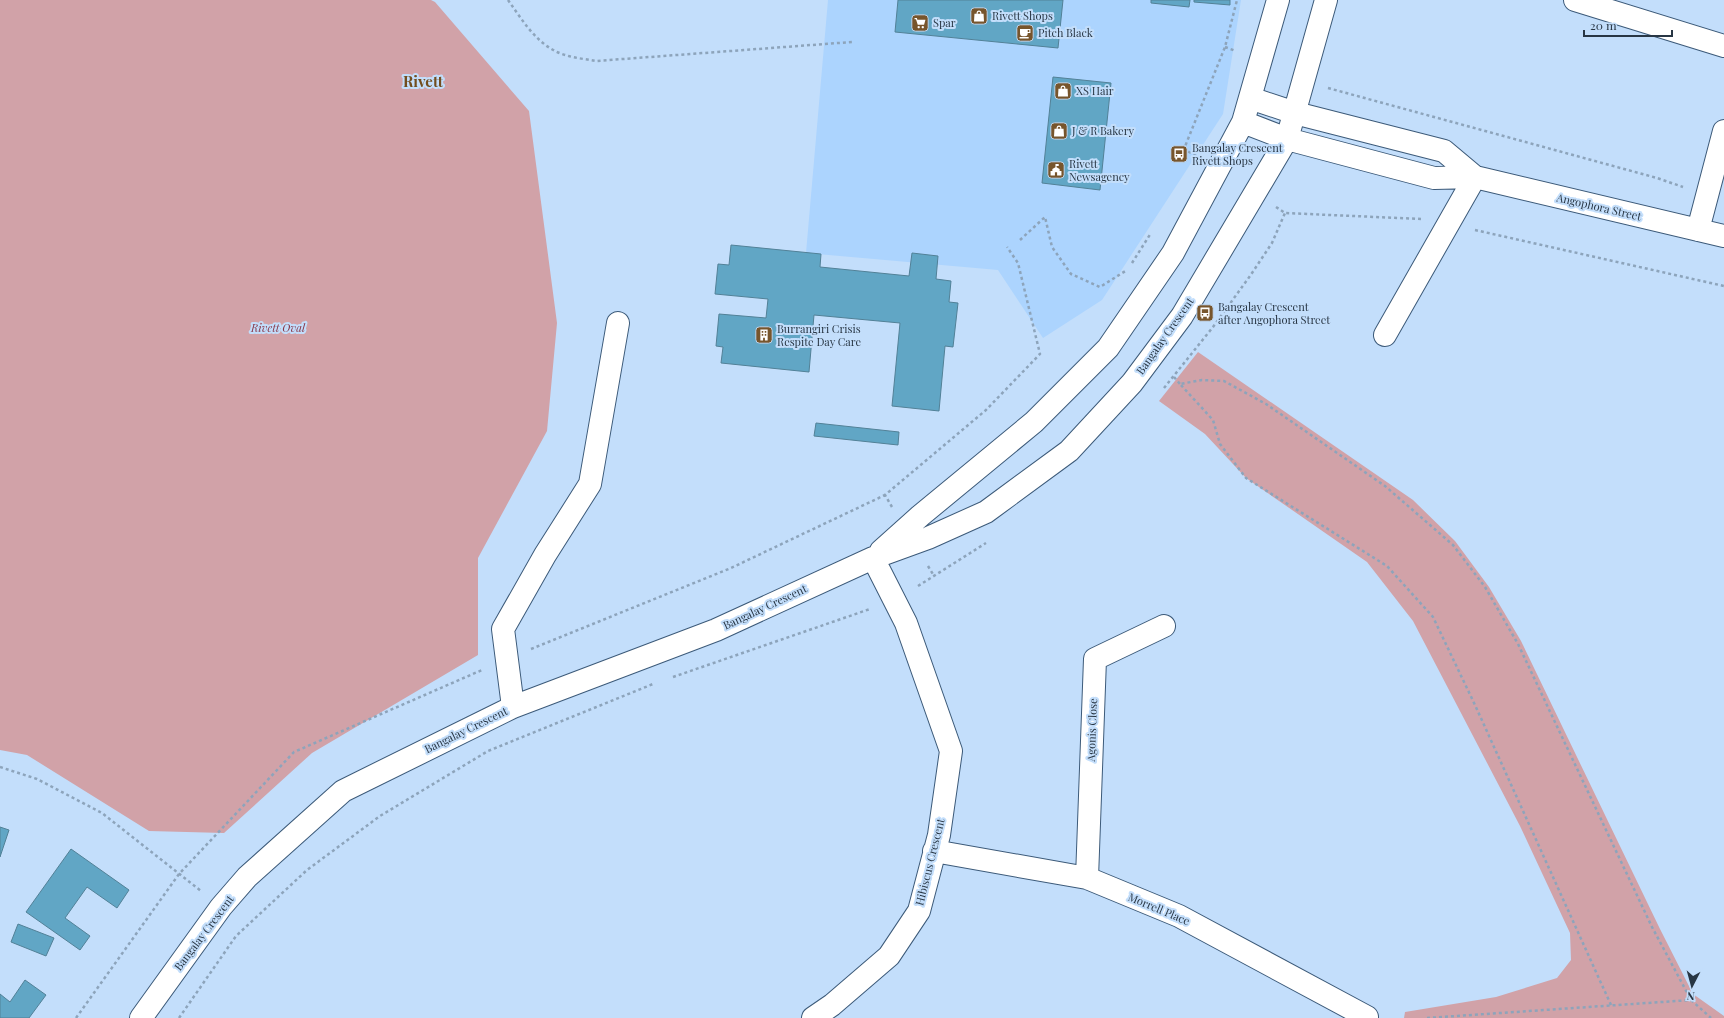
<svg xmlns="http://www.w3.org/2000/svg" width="1724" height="1018" font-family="'Playfair Display',serif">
<rect width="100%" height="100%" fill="#c3defb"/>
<path fill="#acd4fe" d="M828,0H1241L1223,114L1102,300L1043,338L998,270L806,253Z"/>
<path fill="#d1a2a8" d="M0,0H431L435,2L529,111L557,323L547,431L478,558V655L312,753L224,833L149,831L27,755L0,750Z
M1198,352L1413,500L1455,541L1489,587L1521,641L1660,929L1693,994L1724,1016V1018H1404L1405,1012L1496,997L1557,978L1571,960L1570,933L1520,826L1413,621L1367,562L1246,478L1205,434L1159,401Z"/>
<path fill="#61a6c5" stroke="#528197" d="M898,0H1063L1058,48L895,32Z
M1151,0H1190L1189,7L1151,3Z
M1194,0H1230V5L1194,2Z
M1053,77L1111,83L1100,190L1042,183Z
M731,245L821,254L820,267L909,276L912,253L938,256L936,279L951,281L949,302L958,303L953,347L945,346L939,411L892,406L900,323L814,315L809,372L721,363L723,347L716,346L719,314L766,318L768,299L715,294L718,264L729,265Z
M816,423L899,432L898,445L814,436Z
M0,827L9,830L0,857Z
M71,849L129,890L117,908L87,887L65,918L90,936L80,950L26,912Z
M18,924L54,938L46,956L11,942Z
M25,980L46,995L29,1018H0V994L10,1002Z"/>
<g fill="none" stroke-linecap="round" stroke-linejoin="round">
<defs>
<path id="minor" d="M1575,0L1724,46
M1250,98L1295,113L1444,151L1475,177
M1243,122L1287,139L1434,178L1475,177L1724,236
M1698,230L1724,131
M1385,335L1475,177
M881,551L920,516L1034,422L1108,348L1173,253L1243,122L1278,0
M513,707L503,629L545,555L590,484L618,323
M934,851L1087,878L1179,916L1367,1017
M1087,878L1095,659L1164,626
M141,1018L221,907L247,877L343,791L513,707L716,630L873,558L928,538L986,512L1069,451L1132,383L1182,316L1287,139L1326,0
M813,1018L832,1005L889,956L919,911L939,835L951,751L906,623L873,558"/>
</defs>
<use href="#minor" stroke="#3c5a79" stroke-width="24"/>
<path stroke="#8da4bb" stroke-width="2.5" stroke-dasharray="3 3" stroke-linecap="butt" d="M508,0C523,21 537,45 562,54C573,58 585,59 596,61L852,42
M1225,47L1236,51
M1328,88L1657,178L1683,187
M1196,156L1184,149L1225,47L1237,0
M1276,207L1285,213L1421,219
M1475,230L1724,286
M1020,240L1045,217L1052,247L1071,274L1100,287L1127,270
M1132,263L1151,233
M1174,377L1180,384
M1164,388L1213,327L1250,276L1272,243L1285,213
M892,507L885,495L986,410L1040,354L1018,263L1007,247
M928,566L934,576
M918,586L986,543
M531,649L731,568L885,495
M673,677L870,609
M0,767L37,779L102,813L201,891
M1611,1005L1475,705L1433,617L1387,566L1246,478L1220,444L1213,420L1180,384L1202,380L1224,381L1266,404L1385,486L1453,545L1485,587L1518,644L1652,927L1691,1000L1711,1018
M76,1018L179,874L294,752L482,670
M179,1018L236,936L307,870L380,816L488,751L653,684
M1427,1018L1691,1000"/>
<use href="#minor" stroke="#fff" stroke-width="22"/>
</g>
<defs>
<symbol id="shop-square" viewBox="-11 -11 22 22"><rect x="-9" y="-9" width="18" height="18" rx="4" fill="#77552c" stroke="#c3defb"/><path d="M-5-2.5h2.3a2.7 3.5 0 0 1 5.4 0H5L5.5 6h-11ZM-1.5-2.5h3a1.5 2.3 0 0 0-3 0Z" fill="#fff"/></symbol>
<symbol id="supermarket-square" viewBox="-11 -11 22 22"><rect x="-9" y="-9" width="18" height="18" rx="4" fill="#77552c" stroke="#c3defb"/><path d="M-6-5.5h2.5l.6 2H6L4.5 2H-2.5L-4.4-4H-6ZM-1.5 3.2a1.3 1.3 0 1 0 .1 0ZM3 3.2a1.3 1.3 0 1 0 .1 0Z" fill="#fff"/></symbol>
<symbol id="cafe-square" viewBox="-11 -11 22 22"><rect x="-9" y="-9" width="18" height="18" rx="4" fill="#77552c" stroke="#c3defb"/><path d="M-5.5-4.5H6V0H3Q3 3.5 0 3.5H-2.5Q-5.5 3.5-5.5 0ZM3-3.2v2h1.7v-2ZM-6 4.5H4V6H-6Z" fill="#fff"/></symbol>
<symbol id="bus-square" viewBox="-11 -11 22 22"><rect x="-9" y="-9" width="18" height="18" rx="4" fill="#77552c" stroke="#c3defb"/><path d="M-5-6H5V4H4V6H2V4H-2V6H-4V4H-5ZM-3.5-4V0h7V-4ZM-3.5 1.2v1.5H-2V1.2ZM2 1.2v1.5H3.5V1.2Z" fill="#fff"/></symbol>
<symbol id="civic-square" viewBox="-11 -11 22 22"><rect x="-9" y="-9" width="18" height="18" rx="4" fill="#77552c" stroke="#c3defb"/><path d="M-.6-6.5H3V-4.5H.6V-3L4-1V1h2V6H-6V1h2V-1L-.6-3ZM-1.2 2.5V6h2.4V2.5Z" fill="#fff"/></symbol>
<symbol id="building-square" viewBox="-11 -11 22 22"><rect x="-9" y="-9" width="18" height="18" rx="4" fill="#77552c" stroke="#c3defb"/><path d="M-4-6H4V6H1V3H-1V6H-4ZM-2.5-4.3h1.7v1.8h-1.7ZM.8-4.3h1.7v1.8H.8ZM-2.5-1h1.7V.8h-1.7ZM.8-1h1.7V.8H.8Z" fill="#fff"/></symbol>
</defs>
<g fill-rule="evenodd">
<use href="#shop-square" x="969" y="6" width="20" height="20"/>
<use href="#supermarket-square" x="910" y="13" width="20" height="20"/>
<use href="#cafe-square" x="1015" y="23" width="20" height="20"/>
<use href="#shop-square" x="1053" y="81" width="20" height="20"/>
<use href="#shop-square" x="1049" y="121" width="20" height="20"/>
<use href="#bus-square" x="1169" y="144" width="20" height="20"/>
<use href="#civic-square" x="1046" y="160" width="20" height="20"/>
<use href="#bus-square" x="1195" y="303" width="20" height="20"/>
<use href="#building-square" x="754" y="325" width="20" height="20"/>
</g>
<g text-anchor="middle" stroke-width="4" stroke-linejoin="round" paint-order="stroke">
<g font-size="11" fill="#283644" stroke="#c3defb" text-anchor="start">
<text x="992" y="20">Rivett Shops</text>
<text x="933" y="27">Spar</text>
<text x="1038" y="37">Pitch Black</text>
<text x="1076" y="95">XS Hair</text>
<text x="1072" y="135">J &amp; R Bakery</text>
<text x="1192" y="152">Bangalay Crescent<tspan x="1192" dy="13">Rivett Shops</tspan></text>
<text x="1069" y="168">Rivett<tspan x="1069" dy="13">Newsagency</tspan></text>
<text x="1218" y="311">Bangalay Crescent<tspan x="1218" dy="13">after Angophora Street</tspan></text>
<text x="777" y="333">Burrangiri Crisis<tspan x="777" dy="13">Respite Day Care</tspan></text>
</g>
<g font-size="11" fill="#283644" stroke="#c3defb">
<text transform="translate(1599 207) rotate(13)" y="4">Angophora Street</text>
<text transform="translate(1165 336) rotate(-55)" y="4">Bangalay Crescent</text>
<text transform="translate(765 607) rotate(-25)" y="4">Bangalay Crescent</text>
<text transform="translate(466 730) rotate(-26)" y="4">Bangalay Crescent</text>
<text transform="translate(1092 730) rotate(-88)" y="4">Agonis Close</text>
<text transform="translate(930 862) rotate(-76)" y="4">Hibiscus Crescent</text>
<text transform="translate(1159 909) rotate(23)" y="4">Morrell Place</text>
<text transform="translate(204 933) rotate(-53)" y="4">Bangalay Crescent</text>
</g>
<g font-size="11" font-style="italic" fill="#893748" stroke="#c3defb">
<text x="278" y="332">Rivett Oval</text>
</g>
<g font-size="15" font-weight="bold" fill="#724d1e" stroke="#c3defb">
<text x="423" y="87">Rivett</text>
</g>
</g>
<g transform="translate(1692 986) rotate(186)" stroke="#c3defb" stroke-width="3" paint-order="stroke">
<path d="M0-3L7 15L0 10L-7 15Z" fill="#283644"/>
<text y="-6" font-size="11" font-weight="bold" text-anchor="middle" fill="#283644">N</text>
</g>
<path d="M1584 30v6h88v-6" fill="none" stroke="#283644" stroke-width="2"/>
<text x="1590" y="30" font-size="12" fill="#283644" stroke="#c3defb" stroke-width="3" paint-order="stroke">20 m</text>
</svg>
